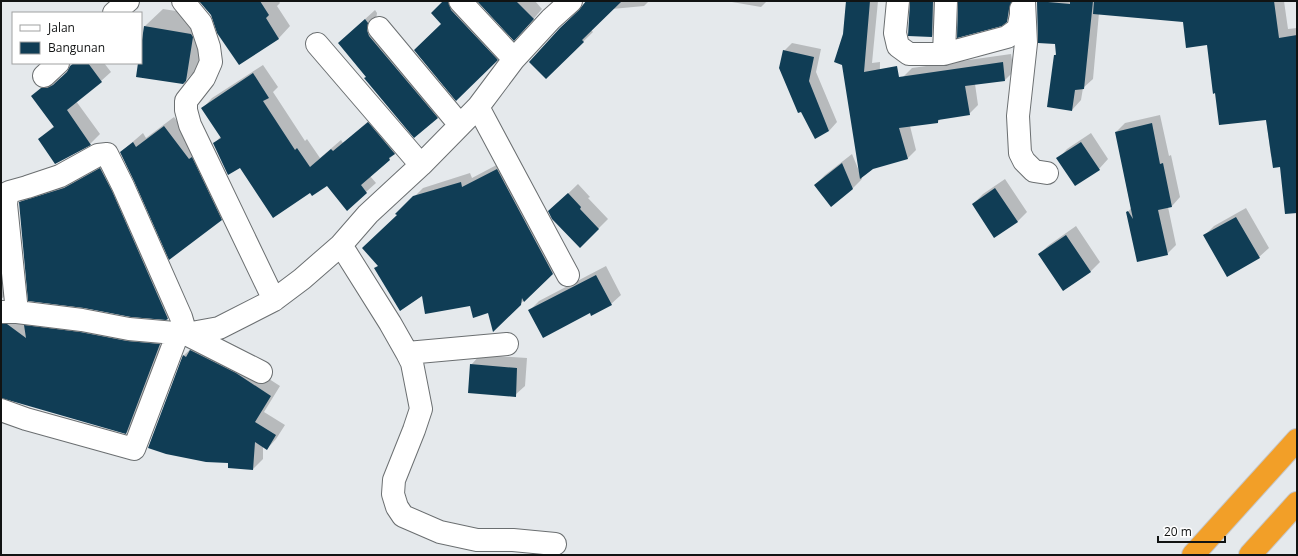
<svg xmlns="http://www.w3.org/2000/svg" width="1298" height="556" font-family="'Open Sans',sans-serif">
<rect width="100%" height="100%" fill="#e5e9ec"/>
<path fill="#0003" d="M200,1H279L280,3L277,6L290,26L279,38L239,64L212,15Z
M444,1H460L506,50L456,100L443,23Z
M478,1H535L542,9L524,30Z
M588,1H649L644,6L612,9L591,30L593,32L546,78Z
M726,1H767L761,7Z
M839,1H878L872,63L880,62L879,118L903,77L912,68L1011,54L1014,71L1005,80L975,84L978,105L969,114L941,118L938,122L910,126L916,150L908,158L873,168L862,177V179L853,188L815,185L825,175L852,154L859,171L844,34L847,2H839Z
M911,1H942L941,27L932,36Z
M959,1H1017L1016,11L1006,21Z
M1037,1H1284L1288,29L1297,28V194L1280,166L1271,156L1266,118L1207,44L1184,21L1099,13L1093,79L1083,88L1081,100L1072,110L1055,55L1057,53L1056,43L1039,42Z
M163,9L209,16L200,66L183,83L139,63H141V53L145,26Z
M375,10L377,13L376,20L447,107L437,117L367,77L339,43Z
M792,43L821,49L816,72L837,122L829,131L784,51Z
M74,63H104L111,72L101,81L76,101L100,134L90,144L39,139L54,126L32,96L52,79H58L63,76Z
M263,65L278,87L273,92L305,141L307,139L320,158L341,140L343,143L378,113L399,150L370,176L376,183L347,209L327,185L310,192L240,166L214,144L221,136L203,108L212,98Z
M1160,115L1169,156L1171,155L1180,197L1172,206L1168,207L1176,245L1167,254L1138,260L1128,212L1131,208L1116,132L1125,123Z
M174,117L199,151L231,210L221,219L121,152L143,133L146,138Z
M1091,133L1108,159L1099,169L1058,159L1067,149Z
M110,160L177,309L168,318L20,203L29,193Z
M506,160L562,264L493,330L489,312L470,305L423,295L375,269L379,265L398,215L397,214L423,188L470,173L472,178Z
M1005,179L1027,212L1018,221L995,237L973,204L983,194Z
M578,184L590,197L588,198L608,219L580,247L549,212Z
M1,199L10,292L1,299Z
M1246,208L1269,248L1259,257L1205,235L1214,226Z
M1076,226L1100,262L1091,271L1063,290L1039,254L1049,245Z
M606,266L621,295L611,304L591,312L530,310L539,301Z
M1,315L167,338L133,426L126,433L1,397Z
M194,346L246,364L280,386L264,412L285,425L276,439L267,449L263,446V459L253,469L229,462L149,447L184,355Z
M480,355L527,358L525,386L515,395L471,365Z"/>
<path fill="#103d55" d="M199,1H260L269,15L266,18L279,39L239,65L217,33L211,15Z
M443,1H448L451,10L498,60L456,101L414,50L441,24L431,13Z
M477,1H516L534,19L514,41Z
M586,1H622L582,40L584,42L546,79L529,62L560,28L579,10Z
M846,1H870L864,72L897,66L899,77L1003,62L1005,81L965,86L970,115L938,120V123L899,128L908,159L873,169L860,179L842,65L834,62L843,34Z
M910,1H933L932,37L908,36Z
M958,1H1012L1009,9L1007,22L1002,26L957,38Z
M1037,1L1070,4V1H1093L1084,89L1075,90L1072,111L1047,107L1054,55H1056L1055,44L1038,43Z
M1094,1H1274L1279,38L1297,35V213L1285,214L1280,167L1273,168L1266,120L1219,125L1215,93L1213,94L1207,45L1186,48L1183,22L1093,14Z
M365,19L368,23L367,30L369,36L438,118L414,138L364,78L366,77L338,43Z
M144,26L191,34L193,37L186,81L183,84L136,77L138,63H141V47Z
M783,50L814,57L809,81L829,131L815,139L801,112L798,113L779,68Z
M74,63H88L102,82L67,110L91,145L55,164L38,139L54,127L31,96L41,88H47L53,85L67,72L70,66Z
M253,73L269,98L263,101L295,150L297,148L310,167L331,149L333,151L368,122L395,154L389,158L390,160L361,185L367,193L347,211L327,186L312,196L310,193L273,218L240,168L228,175L213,143L221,138L201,108Z
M1152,123L1160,164L1163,163L1172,207L1158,210L1168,255L1137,262L1126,212L1128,211L1133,219L1115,132Z
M164,126L189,159L192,157L222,220L169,260L134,181L120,152L133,142L136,147Z
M1081,142L1100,170L1075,186L1056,158Z
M842,163L853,189L831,207L814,185Z
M100,168L112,191L168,319L166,320L131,317L84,308L28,301L19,202L64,188Z
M497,169L553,274L524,302L522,298L521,305L493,332L488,313L473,318L470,306L425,314L422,296L400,311L374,268L378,266L362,248L397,215L395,214L413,196L461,182L462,187Z
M995,188L1018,222L994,238L972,204Z
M568,193L581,207L580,209L599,229L580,248L552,219L548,211Z
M1236,217L1260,258L1227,277L1203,235Z
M1066,235L1091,272L1063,291L1038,254Z
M596,275L612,305L591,316L590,313L543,338L528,310Z
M1,324H7L26,338L24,325L80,332L127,341L160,344L126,434L1,398Z
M190,350L236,373L271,396L255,422L276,435L267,450L255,442L253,470L228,468V463L206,462L166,454L148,448L183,355L186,357Z
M470,364L517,368L516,397L468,393Z"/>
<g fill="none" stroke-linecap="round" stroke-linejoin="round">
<defs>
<path id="minor" d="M183,1L201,23L209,47L211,62L204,78L186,101V110L190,125L274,300
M460,1L514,59
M898,1L895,33L898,46L909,54H944L946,1
M1024,1L1026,43L1018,116L1020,153L1024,161L1034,171L1047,173
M114,13L128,1
M379,28L460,125
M317,44L421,165
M944,54L1007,37L1018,29L1021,15V9
M44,76L58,63
M478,107L568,275
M341,245L390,323L407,353L507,344
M1,312H17L82,320L129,329L186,334L219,328L274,300L302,279L341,245L368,214L421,165L478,107L514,59L551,19L571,1
M17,312L6,204L7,197L9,192L27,187L60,176L98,155L107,154L123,186L181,317L186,334L261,372
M407,353L412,363L421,409L414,430L394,480L393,494L397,507L403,516L440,532L477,540H513L555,544
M1,410L26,419L134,449L178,333"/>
<path id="highway" d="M1193,555L1297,440
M1250,555L1297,503"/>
</defs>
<use href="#minor" stroke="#6b6f71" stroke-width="24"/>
<use href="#highway" stroke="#c6c6c6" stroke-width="24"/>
<use href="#minor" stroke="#fff" stroke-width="22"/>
<use href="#highway" stroke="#f29f28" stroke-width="22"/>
</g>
<rect width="1298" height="556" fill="none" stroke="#111313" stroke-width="4"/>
<rect x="12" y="12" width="130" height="52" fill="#ffffff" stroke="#a0a1a1"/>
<rect x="20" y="25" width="20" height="6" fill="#ffffff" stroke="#a0a1a1"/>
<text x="48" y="32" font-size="12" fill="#111313">Jalan</text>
<rect x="20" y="42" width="20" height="12" fill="#103d55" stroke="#a0a1a1"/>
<text x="48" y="52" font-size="12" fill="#111313">Bangunan</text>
<path d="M1158 536v6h67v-6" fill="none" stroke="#111313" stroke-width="2"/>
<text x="1164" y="536" font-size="12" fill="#111313" stroke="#ffffff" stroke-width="3" paint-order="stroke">20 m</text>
</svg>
